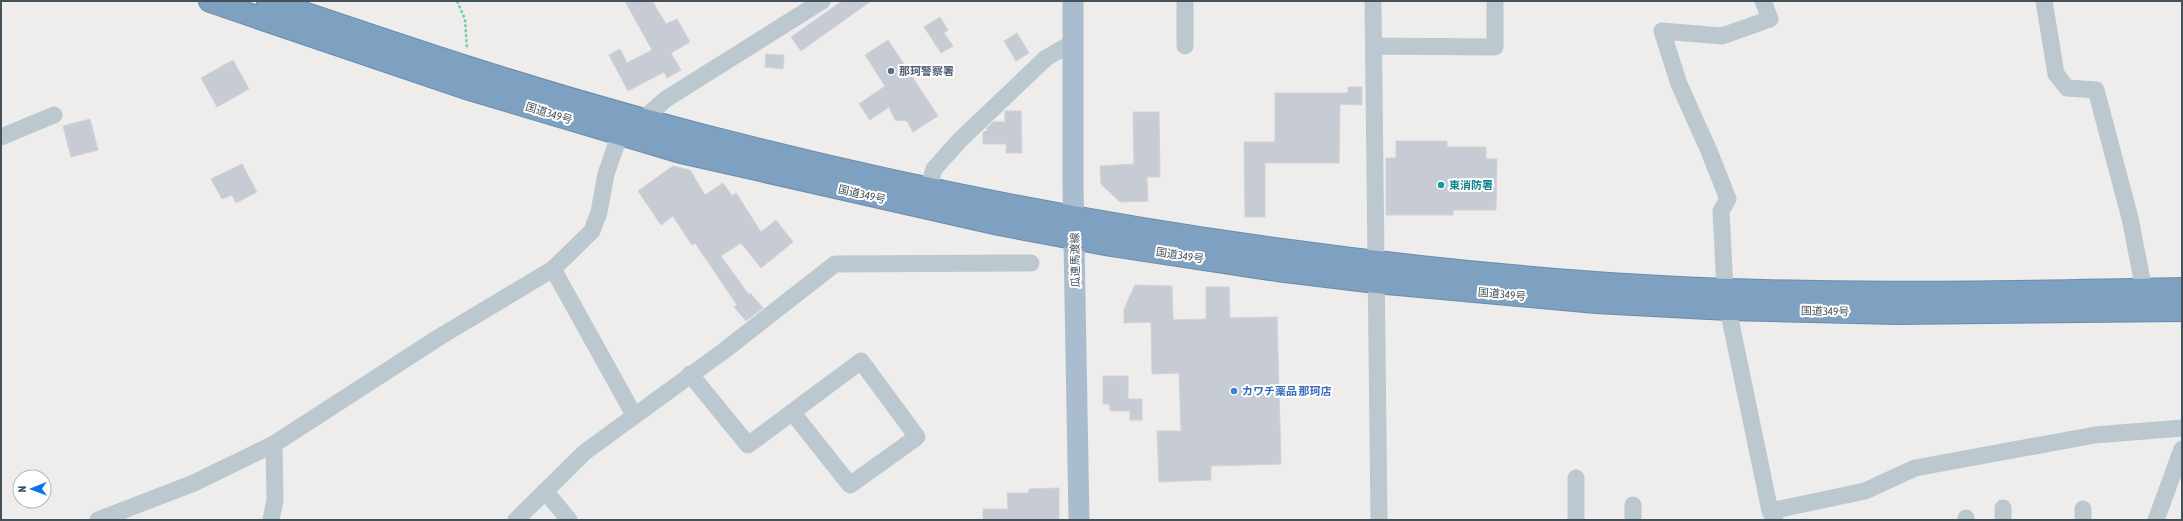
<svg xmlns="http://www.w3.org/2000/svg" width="2183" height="521" font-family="'Asap Condensed','Noto Sans JP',sans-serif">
<rect width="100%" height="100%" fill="#efecec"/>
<path fill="#c7cbd3" stroke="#cfd2d9" d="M625,1H652L666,24L677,19L690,42L671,53L681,70L667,78L664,72L628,91L609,55L620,49L627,63L652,50Z
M842,1H871L801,51L791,37Z
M940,17L948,30L944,33L953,46L941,53L924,27Z
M1017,33L1029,53L1016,61L1004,41Z
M888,40L938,116L913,132L907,121L895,120L889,107L870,120L859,104L885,86L865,55Z
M766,54L784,55L783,69L765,67Z
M233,60L249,89L217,107L201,78Z
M1348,87H1362V105L1340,104L1339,163H1265V217H1245L1244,142H1275V93H1348Z
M1005,111H1021L1022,153H1006V144H983V132L987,131V128L993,122H1005Z
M1133,112H1159L1160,177H1147L1148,201L1120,202L1101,184L1100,166L1134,164Z
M90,119L98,150L71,157L63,126Z
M1396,141H1447V147H1486V159H1497L1496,210H1453V215H1386V158H1396Z
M242,164L257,192L236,203L232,195L222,199L211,179Z
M673,166L690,170L705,195L723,183L732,196L736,193L761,232L776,220L793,242L761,268L741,243L721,256L749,295L750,293L763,308L746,321L734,307L737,305L695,243L692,245L673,216L661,225L638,191Z
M1135,285L1172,286L1173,320L1206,319V287H1229L1230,318L1277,317L1281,464L1211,466V480L1159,482L1157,431H1181L1179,373L1152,374L1151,322L1124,323V309Z
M1103,376H1128V399H1142V420H1130V411H1110V404H1103Z
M1059,488V520H983V509H1008L1007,493H1029V489Z"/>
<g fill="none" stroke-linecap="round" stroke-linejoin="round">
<defs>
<path id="highway" d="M210,1L466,88L681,152L999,224L1111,245L1277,270L1376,282L1596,302L1728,309L1897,313L2182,310
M268,1C392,43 515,85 641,119C953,205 1273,259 1595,283C1790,297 1987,293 2182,289"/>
</defs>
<use href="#highway" stroke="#6a8cac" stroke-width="24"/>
<path stroke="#6ad39b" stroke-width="2.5" stroke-dasharray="3 2" stroke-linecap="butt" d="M457,1L465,19L467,49"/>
<path stroke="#bbc8d0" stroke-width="17" d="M1185,1V46
M1373,1L1379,520
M2044,1L2056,74L2067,88L2096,90L2130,218L2144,290
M1374,46L1495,47V1
M1,137L54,115
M928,189L934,169L960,140L1046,58L1072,43
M553,269L634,415
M1725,289L1721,211L1728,199L1709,151L1679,84L1662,31L1722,36L1770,19L1763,1
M1728,309L1770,511L1775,520
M690,374L748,445L861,361L917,437L850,485L792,412
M1576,478V520
M545,491L569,520
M1633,505V520
M2003,508V520
M2083,509V520
M1770,511L1865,491L1915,468L2095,435L2182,428
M1966,518V520
M98,520L194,483L274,444L441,336L553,269L592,231L599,212L606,174L620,134L642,120L666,99L822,1
M271,520L275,500L274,444
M516,520L585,452L725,350L835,264L1031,263
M2156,520L2182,449"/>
<path stroke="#a9bdcf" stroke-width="21" d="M1073,1V186L1079,520"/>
<use href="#highway" stroke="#7ea1c1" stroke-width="22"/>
</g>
<circle fill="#5c6f8a" stroke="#fff" stroke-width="1.5" cx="891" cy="71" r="4"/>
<circle fill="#0f9aa8" stroke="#fff" stroke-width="1.5" cx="1441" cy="185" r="4"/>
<circle fill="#3f7fe0" stroke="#fff" stroke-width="1.5" cx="1234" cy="391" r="4"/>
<g text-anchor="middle" stroke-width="4" stroke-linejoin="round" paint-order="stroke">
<g font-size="11" font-weight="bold" fill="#4e5e75" stroke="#fff" text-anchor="start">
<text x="899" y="75">那珂警察署</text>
</g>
<g font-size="11" fill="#43515b" stroke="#fff">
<text transform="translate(549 113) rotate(17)" y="4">国道349号</text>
<text transform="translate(862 194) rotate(13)" y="4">国道349号</text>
<text transform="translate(1180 255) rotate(9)" y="4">国道349号</text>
<text transform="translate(1075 260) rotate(-91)" y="4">瓜連馬渡線</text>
<text transform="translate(1502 294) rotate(5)" y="4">国道349号</text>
<text transform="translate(1825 311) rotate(1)" y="4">国道349号</text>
</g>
<g font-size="11" font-weight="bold" fill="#0d838f" stroke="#fff" text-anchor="start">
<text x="1449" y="189">東消防署</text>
</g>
<g font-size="11" font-weight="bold" fill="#366cbe" stroke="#fff" text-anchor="start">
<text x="1242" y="395">カワチ薬品 那珂店</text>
</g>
</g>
<rect width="2183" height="521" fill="none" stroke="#43515b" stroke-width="4"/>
<g transform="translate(32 489) rotate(269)"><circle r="19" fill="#ffffff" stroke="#b4b9bd"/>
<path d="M0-3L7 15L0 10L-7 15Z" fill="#0875ed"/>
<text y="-6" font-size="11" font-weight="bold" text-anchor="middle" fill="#43515b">N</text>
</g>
</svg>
